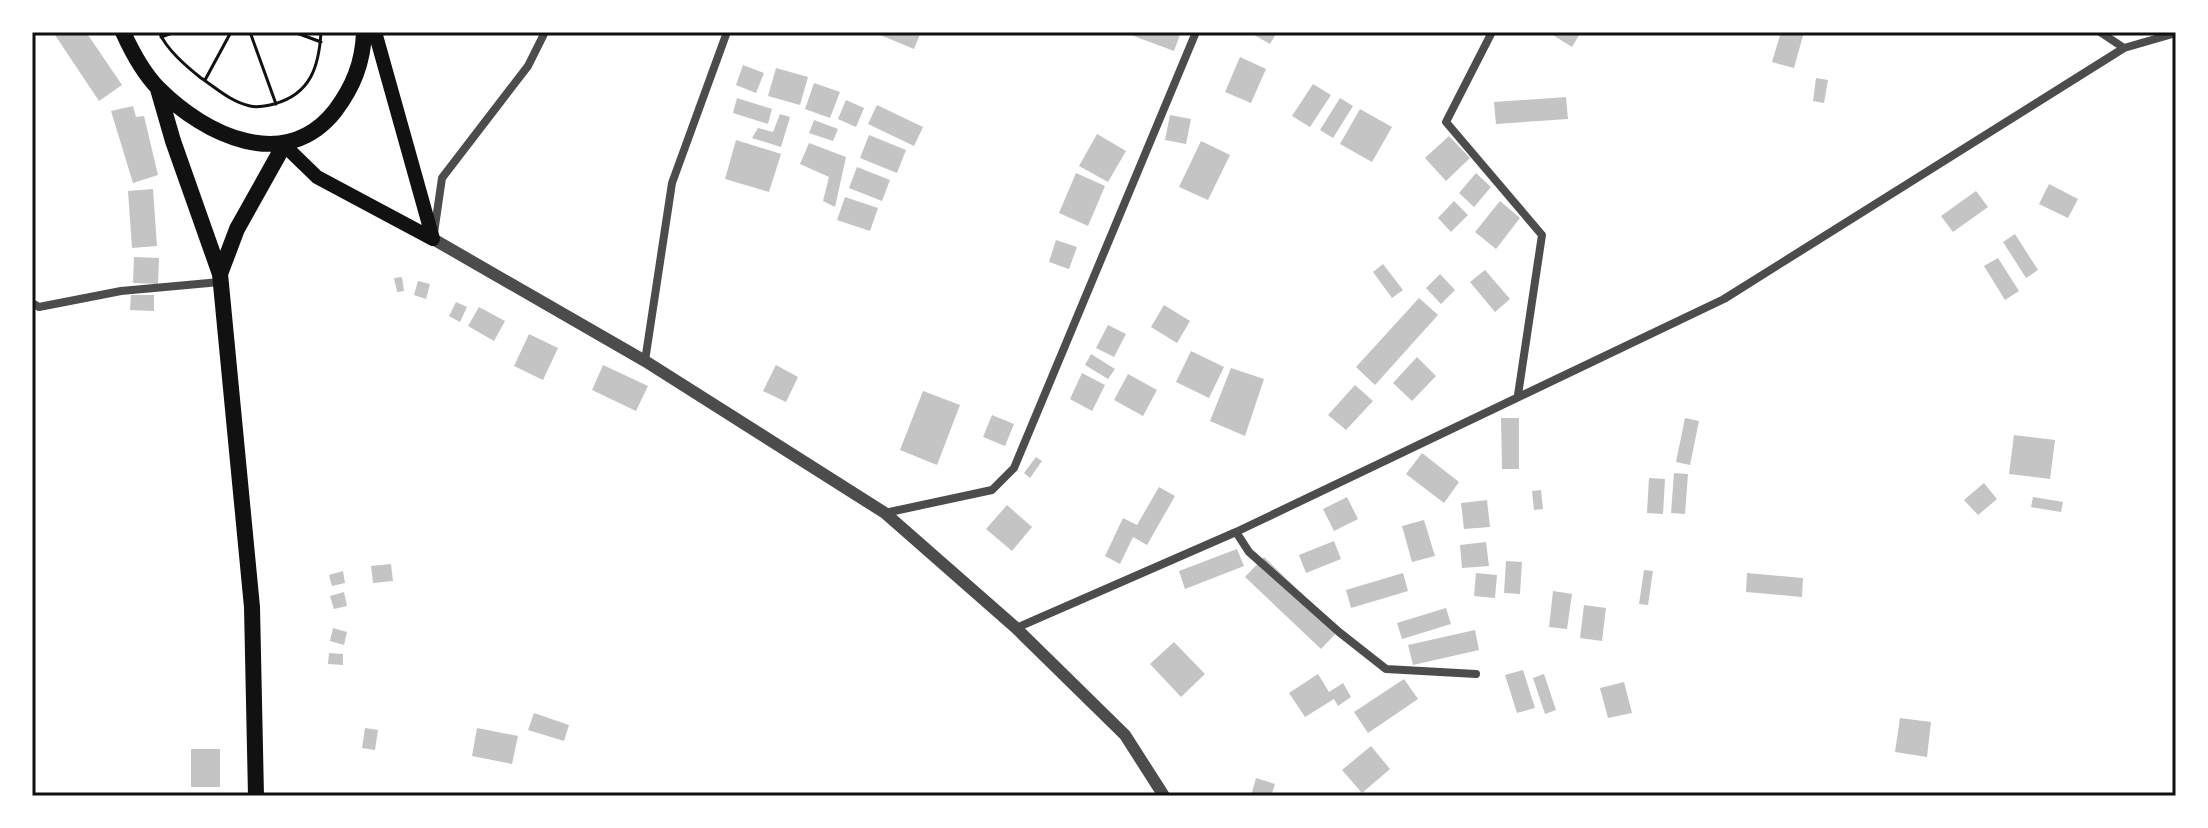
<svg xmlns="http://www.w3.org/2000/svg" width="2208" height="828" font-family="Signika,sans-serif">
<rect width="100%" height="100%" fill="#fff"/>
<path fill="#c4c4c4" d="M53,32H86L122,85L99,101Z
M873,32H921L914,49Z
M1132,32H1181L1174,51L1131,35Z
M1249,32H1277L1270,44Z
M1548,32H1581L1572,47Z
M1781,32H1804L1794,68L1772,62Z
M1240,57L1266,69L1251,103L1225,92Z
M743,65L764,73L756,93L736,85Z
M776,68L808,77L800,105L768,96Z
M1816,78L1828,80L1824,103L1813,101Z
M814,83L840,92L830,118L805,109Z
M1313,84L1331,95L1310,127L1292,116Z
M1566,97L1568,119L1496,124L1494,102Z
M737,98L772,109L768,124L733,113Z
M1340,98L1353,106L1333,138L1320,130Z
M846,100L864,108L856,127L838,119Z
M877,105L923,127L914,146L868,124Z
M133,106L136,117L144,116L158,175L133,183L111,111Z
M1360,109L1392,127L1372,162L1340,144Z
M780,114L790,117L781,147L752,138L758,128L773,132Z
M1170,115L1191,119L1186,144L1165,140Z
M814,120L838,129L833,141L809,133Z
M1097,134L1126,151L1108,182L1079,166Z
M869,135L906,150L897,173L860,158Z
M1449,136L1470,158L1446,181L1425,158Z
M736,140L781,154L769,192L725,179Z
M1201,141L1230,155L1208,200L1179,187Z
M809,143L846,157L835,207L823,201L829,177L800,164Z
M857,167L890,180L882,201L849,188Z
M1076,173L1105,186L1088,226L1059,213Z
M1476,173L1491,187L1474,207L1459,193Z
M2049,184L2078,199L2068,218L2039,204Z
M153,189L157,246L132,248L128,191Z
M1976,191L1988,207L1953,232L1941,216Z
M845,197L878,208L870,231L837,220Z
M1454,201L1468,215L1451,232L1438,218Z
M1500,201L1520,218L1496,249L1475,232Z
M2015,234L2038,270L2026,278L2003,242Z
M1056,240L1077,247L1069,269L1049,262Z
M134,257L159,258L158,284L133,283Z
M1998,258L2019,291L2005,300L1984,266Z
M1383,264L1403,290L1392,298L1373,272Z
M1485,270L1510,299L1495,312L1470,282Z
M1440,274L1455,290L1441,304L1426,288Z
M402,277L404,291L397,292L394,278Z
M418,281L430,284L426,299L414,295Z
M131,295H154V311L130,310Z
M1419,298L1438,315L1375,385L1356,367Z
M456,302L467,307L460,322L449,316Z
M1164,305L1190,321L1177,343L1151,327Z
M479,307L505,321L494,341L468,326Z
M1108,325L1126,334L1114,357L1096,348Z
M529,334L558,348L543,380L514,366Z
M1191,351L1224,367L1209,398L1176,382Z
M1091,354L1115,369L1108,379L1085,365Z
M1417,357L1436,376L1412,401L1393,383Z
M603,365L648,386L636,411L592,390Z
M776,365L798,377L786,402L763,391Z
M1231,368L1264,379L1245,436L1210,421Z
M1082,373L1105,385L1092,411L1070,399Z
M1128,374L1157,390L1143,416L1114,400Z
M1355,385L1373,401L1346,430L1328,415Z
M923,391L960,405L937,465L900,450Z
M992,415L1014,424L1005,446L983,437Z
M1501,418H1519V469H1502Z
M1685,418L1699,421L1690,465L1676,462Z
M2014,435L2055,440L2050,479L2009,474Z
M1422,453L1459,482L1444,503L1406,474Z
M1036,457L1042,461L1030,478L1024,473Z
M1674,473L1688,474L1685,514L1671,513Z
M1649,478L1665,479L1663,514L1647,513Z
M1984,483L1997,499L1978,515L1964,500Z
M1159,487L1175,496L1147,545L1133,537L1120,564L1105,556L1123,518L1137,525Z
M1541,490L1543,509L1534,510L1532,491Z
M1347,497L1358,519L1334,531L1323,509Z
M2033,497L2063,502L2061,512L2031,507Z
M1487,500L1490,527L1464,529L1461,503Z
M1007,505L1032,527L1012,551L986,529Z
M1424,520L1435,556L1412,562L1402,526Z
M1334,541L1341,559L1306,573L1299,555Z
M1486,542L1489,566L1462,568L1460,545Z
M1237,549L1244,566L1185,589L1179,571Z
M1264,557L1339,630L1321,649L1245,577Z
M1506,561L1522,562L1520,594L1504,593Z
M391,564L393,581L373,583L371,566Z
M1644,570L1653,571L1648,605L1639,604Z
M343,571L345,583L332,586L329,575Z
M1403,573L1408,591L1351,608L1346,590Z
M1476,573L1497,575L1495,598L1474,596Z
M1747,573L1803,578L1802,597L1746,592Z
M1553,591L1572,594L1567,629L1549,627Z
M344,592L347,606L334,609L330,596Z
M1584,605L1606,608L1602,641L1580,638Z
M1446,608L1451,624L1402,639L1397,623Z
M333,628L347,632L344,645L330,641Z
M1475,630L1479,650L1413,665L1408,645Z
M1174,642L1205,674L1181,697L1150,664Z
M329,653L343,654V665L328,664Z
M1523,670L1535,708L1517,713L1505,675Z
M1318,674L1329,692L1343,683L1351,697L1338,706L1334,699L1305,717L1289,693Z
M1544,674L1556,710L1545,714L1533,678Z
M1404,679L1418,699L1368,733L1354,712Z
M1624,682L1632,713L1608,718L1600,688Z
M534,713L569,725L564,741L528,730Z
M1900,718L1931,722L1927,757L1895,752Z
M365,728L378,730L375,750L362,748Z
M477,728L518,736L512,764L472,756Z
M1371,746L1390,769L1362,793L1342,770Z
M191,749H220V787H191Z
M1256,778L1275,784L1271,796H1251Z"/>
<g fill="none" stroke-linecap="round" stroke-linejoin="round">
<path stroke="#111" stroke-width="3" d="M159,32C167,50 186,66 201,78C216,88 231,102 250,106C258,108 266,106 274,104C311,94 319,66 321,32
M250,32L276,104
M294,32L321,42
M161,37L175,32
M205,80L231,32"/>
<path stroke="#4c4c4c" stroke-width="8" d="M1492,32L1446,122L1542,235L1518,395
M2100,32L2124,48
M434,233L442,178L528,66L545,32
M32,303L39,307L121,291L220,282
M645,361L672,183L727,32
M885,513L992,490L1014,468L1196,32
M1236,532L1249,552L1339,632L1386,669L1476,674
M1016,628L1236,532L1724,299L2124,48L2176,33"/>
<path stroke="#4c4c4c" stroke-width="12" d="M433,239L645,361L885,513L1016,628L1125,735L1164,796"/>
<path stroke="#111" stroke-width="14" d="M375,32L433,239
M284,145L317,177L433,239"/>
<path stroke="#111" stroke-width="16" d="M123,32C132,52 143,73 159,89C205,135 285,174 335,111C353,87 363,63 364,32
M158,89L173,141L220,274L252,607L256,796
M220,274L237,229L284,145"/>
</g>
<rect width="2208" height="828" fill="none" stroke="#ffffff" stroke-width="68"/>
<rect x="34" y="34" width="2140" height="760" fill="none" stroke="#111" stroke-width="3"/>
</svg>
